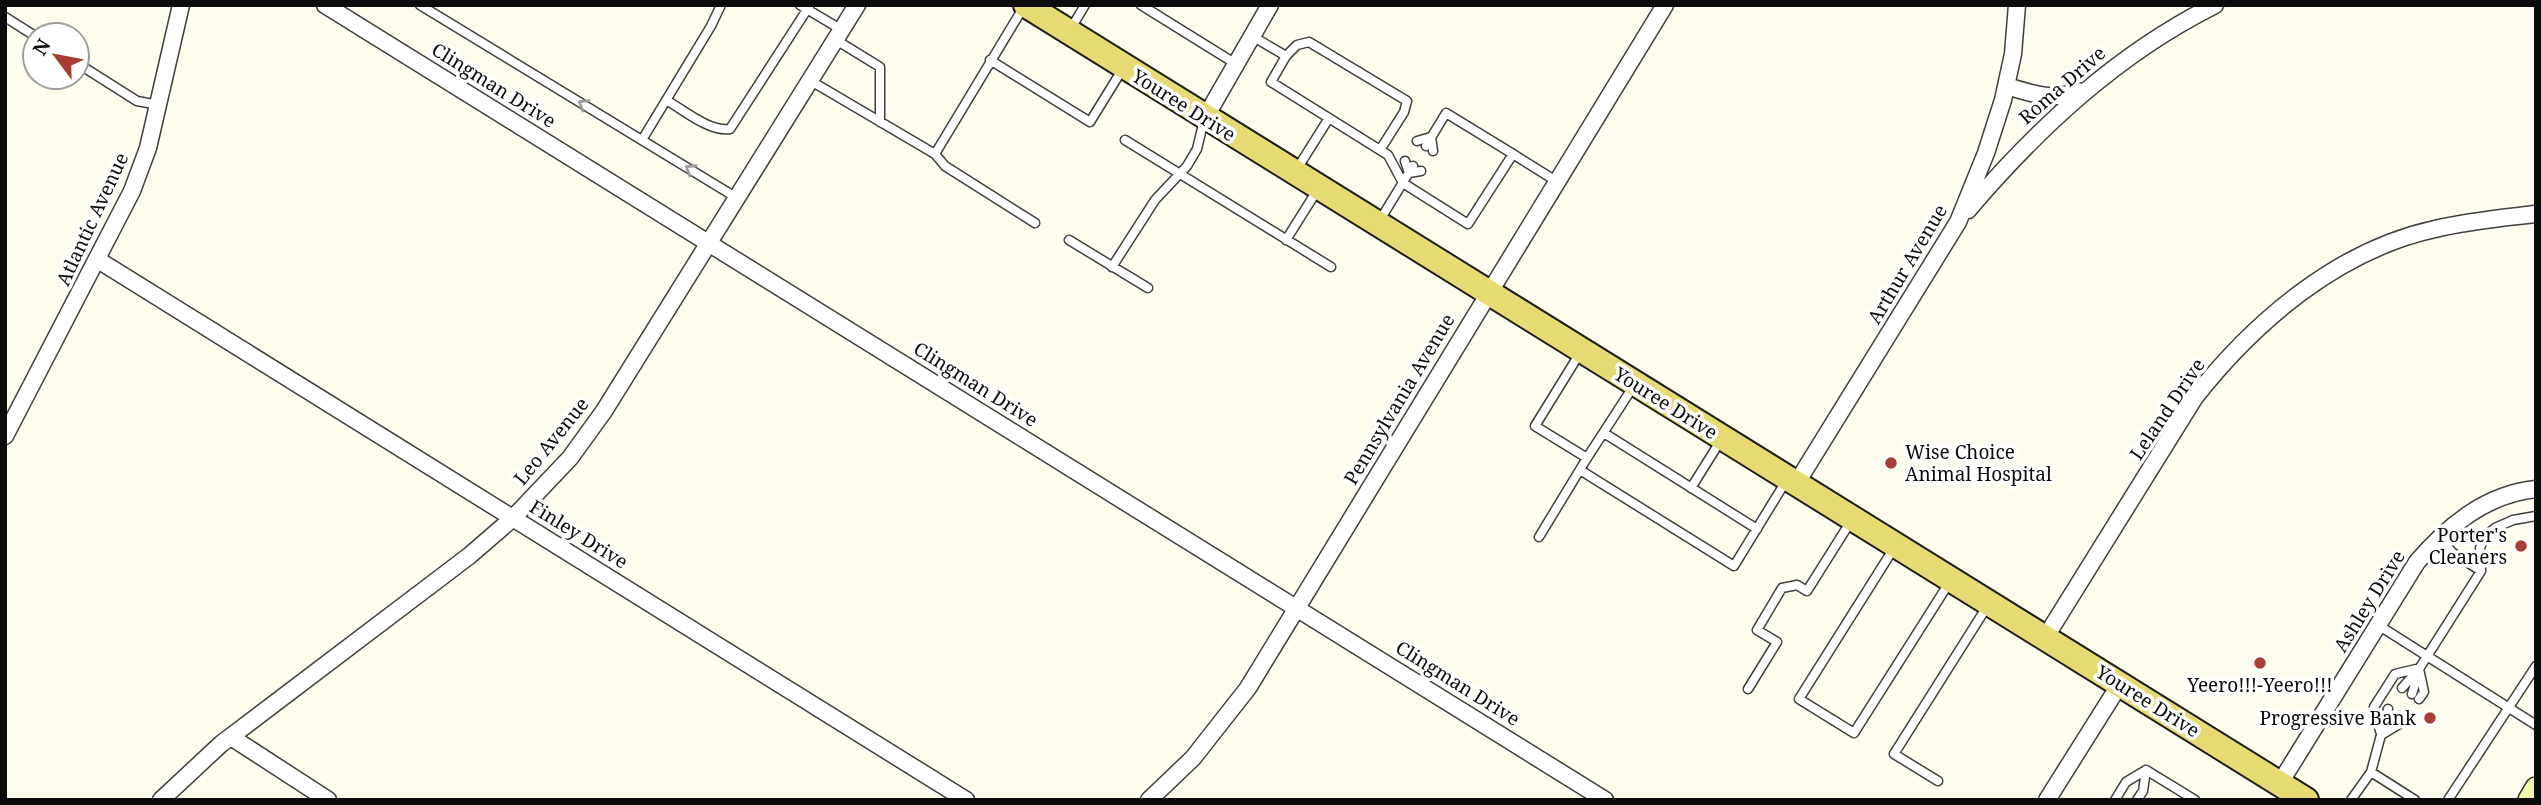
<svg xmlns="http://www.w3.org/2000/svg" width="2541" height="805" font-family="'Noto Serif',serif">
<rect width="100%" height="100%" fill="#fdfced"/>
<g fill="none" stroke-linecap="round" stroke-linejoin="round">
<defs>
<path id="lane" d="M420,5L737,198
M800,5L842,30
M1141,5L1236,64
M5,17L35,36
M1070,30L1085,5
M1252,36L1286,56L1271,82L1388,155L1403,183L1468,224L1513,154L1446,113L1426,146
M836,40L880,67V122
M1286,56L1297,45L1309,42L1407,101L1404,112L1380,150
M990,60L1090,122L1122,70
M77,63L137,101L159,105
M811,81L935,154L1023,8
M666,100C684,110 709,132 730,129L810,5
M642,140L711,26L721,5
M1125,140L1331,267
M1417,141L1431,137L1433,151
M935,154L945,166L1035,223
M1513,154L1556,181
M1405,161L1409,173L1421,171
M1297,169L1329,118
M1380,220L1413,166
M1069,240L1148,288
M1286,240L1318,189
M1112,267L1155,200L1187,166L1197,149L1204,120
M1580,353L1535,426L1587,458L1633,387
M1604,433L1757,529
M1580,470L1734,566L1786,481
M1691,488L1721,440
M1539,537L1587,458
M2440,538L2453,553L2481,571
M1894,548L1799,699L1854,733L1949,583
M2378,625L2536,725
M2402,688L2419,669L2481,571L2480,548L2485,536L2495,528L2513,520L2536,516
M1748,689L1777,642L1757,630L1782,588L1797,585L1807,591L1851,521
M2412,694L2418,675
M2419,699L2424,692L2419,669
M2389,728L2399,716
M2380,731L2374,707L2395,674L2416,669
M2381,735L2406,720
M2371,772L2415,800
M1938,781L1894,754L1988,605
M2115,800L2126,782L2146,770
M2137,800L2143,791L2146,770L2195,800
M2351,800L2371,772L2388,709
M2448,800L2536,666"/>
<path id="street" d="M325,5L1605,800
M2007,86C2032,94 2053,101 2078,91
M1205,118L1270,5
M1968,210C2038,128 2117,54 2215,5
M98,260L966,800
M5,436L132,191L148,148L181,5
M1796,484L1958,222L1986,153L2003,100L2013,54L2017,5
M2045,638L2195,397C2255,321 2338,250 2435,229C2468,221 2502,218 2536,214
M231,737L328,800
M2280,783L2417,562C2448,526 2486,494 2536,489
M161,800L221,744L469,556L513,518L570,458L604,411L857,5
M1149,800L1193,758L1248,688L1665,5
M2047,800L2120,684"/>
<path id="secondary" d="M2529,800L2536,788"/>
<path id="primary" d="M1026,5L2306,800"/>
</defs>
<use href="#lane" stroke="#3f3f3f" stroke-width="11"/>
<use href="#street" stroke="#3f3f3f" stroke-width="19"/>
<use href="#secondary" stroke="#2e2e2e" stroke-width="24"/>
<use href="#primary" stroke="#1d1d1d" stroke-width="28"/>
<use href="#lane" stroke="#fff" stroke-width="8"/>
<use href="#street" stroke="#fff" stroke-width="16"/>
<use href="#secondary" stroke="#f4f5af" stroke-width="21"/>
<use href="#primary" stroke="#e8da72" stroke-width="24"/>
</g>
<defs><path id="oneway-chevron" d="M-2-3.5L2.5 0L-2 3.5" fill="none" stroke-width="1.6" stroke-linecap="round" stroke-linejoin="round" transform="scale(1.75)"/></defs>
<g stroke="#9e9e9e">
<use href="#oneway-chevron" transform="translate(583 104) rotate(-149)"/>
<use href="#oneway-chevron" transform="translate(690 169) rotate(-149)"/>
</g>
<g fill="#aa3e35" stroke="#fff" stroke-width="2.5">
<circle cx="1891" cy="463" r="7"/>
<circle cx="2521" cy="546" r="7"/>
<circle cx="2260" cy="663" r="7"/>
<circle cx="2430" cy="718" r="7"/>
</g>
<g text-anchor="middle" stroke-width="7" stroke-linejoin="round" paint-order="stroke">
<g font-size="19" fill="#0c0c0c" stroke="#fff">
<text transform="translate(494 85) rotate(32)" y="7">Clingman Drive</text>
<text transform="translate(2062 85) rotate(-41)" y="7">Roma Drive</text>
<text transform="translate(1184 105) rotate(32)" y="7">Youree Drive</text>
<text transform="translate(92 219) rotate(-65)" y="7">Atlantic Avenue</text>
<text transform="translate(1907 264) rotate(-59)" y="7">Arthur Avenue</text>
<text transform="translate(976 384) rotate(32)" y="7">Clingman Drive</text>
<text transform="translate(1399 399) rotate(-59)" y="7">Pennsylvania Avenue</text>
<text transform="translate(1666 403) rotate(32)" y="7">Youree Drive</text>
<text transform="translate(2167 409) rotate(-56)" y="7">Leland Drive</text>
<text transform="translate(551 441) rotate(-51)" y="7">Leo Avenue</text>
<text transform="translate(579 534) rotate(32)" y="7">Finley Drive</text>
<text transform="translate(2369 601) rotate(-58)" y="7">Ashley Drive</text>
<text transform="translate(1458 683) rotate(32)" y="7">Clingman Drive</text>
<text transform="translate(2148 701) rotate(32)" y="7">Youree Drive</text>
</g>
<g font-size="19" fill="#0c0c0c" stroke="#fff" text-anchor="end">
<text x="1905" y="459" text-anchor="start">Wise Choice<tspan x="1905" dy="22">Animal Hospital</tspan></text>
<text x="2507" y="542">Porter's<tspan x="2507" dy="22">Cleaners</tspan></text>
<text x="2260" y="692" text-anchor="middle">Yeero!!!-Yeero!!!</text>
<text x="2416" y="725">Progressive Bank</text>
</g>
</g>
<rect width="2541" height="805" fill="none" stroke="#0c0c0c" stroke-width="14"/>
<g transform="translate(56 56) rotate(302)"><circle r="33" fill="#ffffff" stroke="#9e9e9e" stroke-width="2"/>
<path d="M0-5L12 26L0 18L-12 26Z" fill="#aa3e35"/>
<text y="-10" font-size="19" font-weight="bold" text-anchor="middle" fill="#0c0c0c">N</text>
</g>
</svg>
